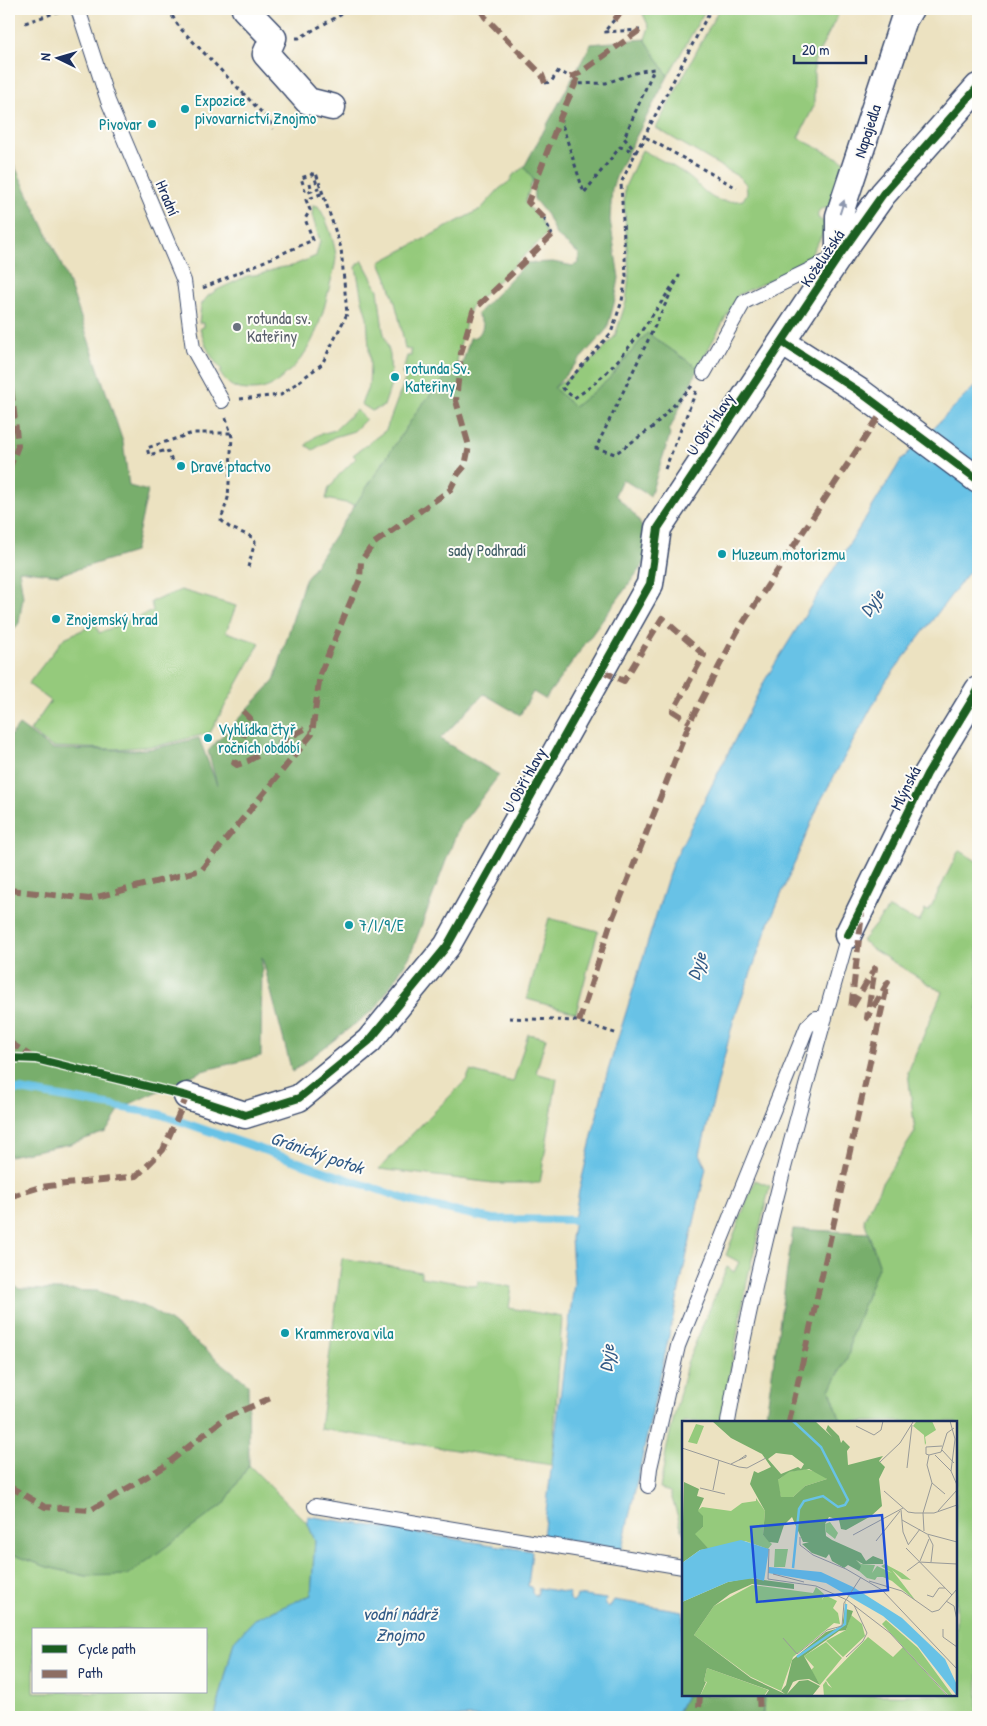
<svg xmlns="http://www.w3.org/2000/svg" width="987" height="1726" font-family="'Patrick Hand',sans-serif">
<rect width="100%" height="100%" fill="#fdfcf7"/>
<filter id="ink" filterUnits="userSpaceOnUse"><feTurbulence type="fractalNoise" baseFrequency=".02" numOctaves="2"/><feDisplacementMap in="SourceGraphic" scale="10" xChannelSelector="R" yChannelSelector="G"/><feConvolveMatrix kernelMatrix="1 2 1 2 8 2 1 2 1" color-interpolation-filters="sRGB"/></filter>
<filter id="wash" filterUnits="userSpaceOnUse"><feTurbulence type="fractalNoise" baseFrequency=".0096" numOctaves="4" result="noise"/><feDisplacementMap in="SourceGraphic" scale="20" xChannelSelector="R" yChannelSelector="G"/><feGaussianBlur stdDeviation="1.12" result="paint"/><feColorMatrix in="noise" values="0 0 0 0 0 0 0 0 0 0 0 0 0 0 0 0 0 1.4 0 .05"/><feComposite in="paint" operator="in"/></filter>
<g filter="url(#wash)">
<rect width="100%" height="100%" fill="#ece2c1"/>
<path fill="#95ca7c" stroke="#587c6d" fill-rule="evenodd" d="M648,9H706L668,76L645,39L649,27L643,14Z
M719,9H841L814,62V106L798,138L846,162L832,209C824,207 816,208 818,218L828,225L806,263L738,295L698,368L647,333L608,380L574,407L554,388L596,357L615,336L626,302L629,274L624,203L625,187L642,150C656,158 673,165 686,175C709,192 709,206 743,200L747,193L746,184L739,177L656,128Z
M524,167L533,179L525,203L540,219L547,234L470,308L458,353L457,364L420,407L355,505L326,499L329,487L333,484L338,476L356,458L353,455L386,430L406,377L402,374L407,356H411V350L405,349C400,318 393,290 380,262L481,209L499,189L510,181L513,175Z
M313,205L318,206C327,219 334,240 336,256C336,266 331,279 329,289C321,321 313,351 287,373C276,384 267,390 251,390C235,390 228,386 220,373L222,370C211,358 204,344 200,328L204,327V323H199L201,305L208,296L217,290L247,276L261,274L278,268L292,266L316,256L320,241L312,215Z
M362,260L378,290L383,330L390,355L391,385L384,406L372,411L361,404L369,385L370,365L367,317L362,300L356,267Z
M356,410L366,419L354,431L334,437L313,450L306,445L317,435L335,430Z
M181,590L236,606L226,632L260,643L210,733L157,746L114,749L52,747L30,731L51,701L28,684L64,638L96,624L99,633L153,611L151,602Z
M959,850L978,862V1717H763L764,1695H956V1422H841L830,1390L849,1354L851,1337L879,1264L864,1220L882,1183L915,1132L908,1072L942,992L869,947V945L862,941L889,908L919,922L925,910L929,911Z
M549,918L598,931L576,1013L527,999Z
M528,1034L546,1038L536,1073L557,1079L540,1183H493L379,1169L415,1131L467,1079L470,1071L513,1082Z
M755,1180L770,1186L748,1276L721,1422H683V1533L670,1492L660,1489L667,1446L687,1363L727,1267L734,1272L739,1262L726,1255Z
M342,1258L421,1272V1277L477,1286L478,1281L512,1287L509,1308L562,1317L552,1465L320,1429Z
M249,1465L308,1524L315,1541L311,1595L255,1619L234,1641L215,1717H9V1553L47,1567L86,1576L199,1522L224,1504ZM34,1630H206V1692H34Z"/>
<path fill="#78ae6c" stroke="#4a6e65" d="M645,39L668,76L619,169L612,188L610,220L619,278L615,300L607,329L554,388L574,407L608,380L647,333L698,368L669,431L670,435L650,496L622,479L615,495C641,520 644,522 647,559L545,699L533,692L520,715L484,694L440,739L499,775L458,829L410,956L376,1008L292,1072L262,957L261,1056L202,1071L121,1108L106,1132L70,1144L9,1156V738L19,725L52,749L136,750L156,748L199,738L217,785L208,751L274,681L304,582L420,407L457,364L462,365L470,338C478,337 481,334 483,325L477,314L526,263L553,262L573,266L579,263V254L556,235L547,215L534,199L533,179L524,167L591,44Z
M9,154L60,261L74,297L123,442L129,486L148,491L134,552L58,575L19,570L23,597L19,623L9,636Z
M793,1229L868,1233L879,1264L851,1337L849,1354L830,1390L841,1422H765Z
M9,1281L19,1289L98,1291L148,1308L171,1322L248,1384L249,1465L224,1504L128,1575L86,1576L47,1567L9,1553Z
M686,1695H764L762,1717H675Z"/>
<path fill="#68c2e6" stroke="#4278a2" d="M978,383V560L886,681L820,802L768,926L733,1022L700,1154L706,1168L622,1549L543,1536L574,1283L571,1238L579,1191L606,1077L672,864L765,680L902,459Z
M308,1516L532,1551L528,1586L532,1587V1593L535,1596L537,1595L539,1588L569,1593L570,1599L573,1602L576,1599L577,1595L606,1599L605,1605L609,1608L614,1600L683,1611V1695H686L675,1717H215L234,1641L255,1619L311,1595L315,1541L308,1524Z"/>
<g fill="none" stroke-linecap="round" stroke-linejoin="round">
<path stroke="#68c2e6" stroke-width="8" d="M9,1090H20L159,1114L414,1202L492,1219L583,1220"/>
</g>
</g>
<g filter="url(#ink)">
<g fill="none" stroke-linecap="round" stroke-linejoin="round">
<defs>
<path id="lane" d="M78,9L108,101L184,281L193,349L222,401
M704,373L744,302L832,259
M728,1422C756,1257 803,1096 848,935
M648,1486L650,1468L678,1346L807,1027L816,1018H825
M315,1506L683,1567"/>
<path id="street" d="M245,9L273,38L266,54L308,101L332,107
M839,256V216L904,19L910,9
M782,342L860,392L978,480
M848,935L927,774L978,690
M187,1096L245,1115L299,1098L369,1041L447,946L650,584L658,528L839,256L883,194L978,87"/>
</defs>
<use href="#lane" stroke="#3a4a6d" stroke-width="16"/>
<use href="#street" stroke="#3a4a6d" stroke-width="29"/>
<path stroke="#3a4a6d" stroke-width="3" stroke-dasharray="4 4" stroke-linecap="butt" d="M168,9L179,27L269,120L273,129
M614,20L604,32L640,30
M25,23L60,11
M296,38H299L342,14L348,9
M563,73L570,77
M545,83L551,82L559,70L560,71
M560,118L584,193L620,147L636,152L624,138L654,69L641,71L606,83L575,84
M641,145L647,138L737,188
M310,183L312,192
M544,218L552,235
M203,288L313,240L305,219L310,210L306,200L323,193
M692,386L653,427L615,454L596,448L679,276C651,317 618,372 574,398L562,388L611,333L622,301L626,276L621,183L636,152L711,9
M240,399L281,395L322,364L347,314L341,248L316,173L301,178L306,193L318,189C316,182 316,177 310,173
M226,418L232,437L228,498L221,520L229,527L252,537L255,542L248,567
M172,461L167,450L149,455L147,448L193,433H231
M665,469L697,389
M509,1018L576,1021L618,1034"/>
<use href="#lane" stroke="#fff" stroke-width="14"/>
<use href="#street" stroke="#fff" stroke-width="26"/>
<path stroke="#8d6e63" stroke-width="6" stroke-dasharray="12 6" stroke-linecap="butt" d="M480,9L485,17L542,75L545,83
M614,20L624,9
M570,77L580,73L640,30
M544,218L528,202L560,118L580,73
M9,371L18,446L9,470
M602,671L624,681L662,618L704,655L673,711L690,722
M243,711L250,718L234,763L237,765L248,761L306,728L312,730
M9,890L89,899L201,870L312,734L320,674L360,579L361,561L373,544L450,490L458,474L465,466L469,446L456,401L461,353L473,311L552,235
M579,1022L610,925L690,722L737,632L884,409
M9,1042L32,1057
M9,1197L40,1187L137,1176L163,1150L187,1096L183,1095
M789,1422L888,982L867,1018L875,968L851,1009L862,913
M9,1490L12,1488L45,1507L91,1510L163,1467L225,1418L273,1397
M700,1695L699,1708L701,1717
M759,1695L760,1717"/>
<defs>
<path id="cycleway" d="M782,342L860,392L978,480
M848,935L927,774L978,690
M9,1058L36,1059L187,1096L245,1115L299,1098L369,1041L447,946L584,701L650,584L658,528L839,256L883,194L978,87"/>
</defs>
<use href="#cycleway" stroke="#fdfcf7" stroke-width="11"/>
<use href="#cycleway" stroke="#1b5e20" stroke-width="8"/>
</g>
<defs><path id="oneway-solid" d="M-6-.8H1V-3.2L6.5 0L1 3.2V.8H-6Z" transform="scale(1.25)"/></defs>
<use fill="#8d97ae" href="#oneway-solid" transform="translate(842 207) rotate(-72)"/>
</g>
<g fill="#0f9aa8" stroke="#fdfcf7" stroke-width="2">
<circle cx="185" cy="109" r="5"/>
<circle cx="152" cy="124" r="5"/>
<circle cx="395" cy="377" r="5"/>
<circle cx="181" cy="466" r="5"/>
<circle cx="722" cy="554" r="5"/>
<circle cx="56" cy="619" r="5"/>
<circle cx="208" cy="738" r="5"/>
<circle cx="349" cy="925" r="5"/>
<circle cx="285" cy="1333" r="5"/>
</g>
<circle fill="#6b7280" stroke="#fdfcf7" stroke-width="2" cx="237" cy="327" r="5"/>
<g text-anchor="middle" stroke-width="4" stroke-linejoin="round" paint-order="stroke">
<g font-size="16" fill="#0d838f" stroke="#fdfcf7" text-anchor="start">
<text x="195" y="106">Expozice<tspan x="195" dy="18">pivovarnictví Znojmo</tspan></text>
<text x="142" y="130" text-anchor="end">Pivovar</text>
<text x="405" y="374">rotunda Sv.<tspan x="405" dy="18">Kateřiny</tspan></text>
<text x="191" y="472">Dravé ptactvo</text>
<text x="732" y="560">Muzeum motorizmu</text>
<text x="66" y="625">Znojemský hrad</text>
<text x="218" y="735">Vyhlídka čtyř<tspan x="218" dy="18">ročních období</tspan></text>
<text x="359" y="931">7/I/9/E</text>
<text x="295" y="1339">Krammerova vila</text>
</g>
<g font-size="16" fill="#1b2f5e" stroke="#fdfcf7">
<text transform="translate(867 131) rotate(-72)" y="6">Napajedla</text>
<text transform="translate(168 198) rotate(67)" y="6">Hradní</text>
<text transform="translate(822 258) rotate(-56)" y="6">Koželužská</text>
<text transform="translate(710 424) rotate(-56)" y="6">U Obří hlavy</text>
<text transform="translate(524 780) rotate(-61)" y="6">U Obří hlavy</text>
<text transform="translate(905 788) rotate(-63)" y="6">Mlýnská</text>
</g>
<g font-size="16" fill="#5b616d" stroke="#fdfcf7" text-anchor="start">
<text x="247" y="324">rotunda sv.<tspan x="247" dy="18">Kateřiny</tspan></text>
</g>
<g font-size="16" fill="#405e67" stroke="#fdfcf7">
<text x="487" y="556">sady Podhradí</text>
</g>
<g font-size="18" font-style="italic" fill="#325b87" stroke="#fdfcf7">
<text transform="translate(872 603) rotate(-56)" y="6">Dyje</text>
<text transform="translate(697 966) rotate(-73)" y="6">Dyje</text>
<text transform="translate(317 1153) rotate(19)" y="6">Gránický potok</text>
<text transform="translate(607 1358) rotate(-85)" y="6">Dyje</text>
<text x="400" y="1620">vodní nádrž<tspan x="400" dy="21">Znojmo</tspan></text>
</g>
</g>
<g transform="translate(682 1421)">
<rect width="275" height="275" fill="#ece2c1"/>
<path d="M250,0L254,9L243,16L244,22L243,24L242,14L231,5L234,1ZM14,3L22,5L15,23L6,21ZM124,48L138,52L145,58L123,65L111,76H99L95,60L106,51ZM74,77L83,90L81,114L90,123L86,128L63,120L27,128L12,113L21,106L15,90L20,86L49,90L60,82L74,80ZM148,101L156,112L153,118L144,111L143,103ZM93,128H106L103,146H92ZM174,139L179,143L193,144L190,152L195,145L210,152L199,145L203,143L220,152L229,159L220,158L210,149L234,180L210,160L201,156H195L193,159L185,157L177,150ZM70,164L131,172L134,166L142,173L140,179L143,174L155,180L151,187L156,192L158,203L152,202L111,236L99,270L69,256L12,214L32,185ZM169,194L180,203L183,215L161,236L144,220L164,209ZM204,199L236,227L271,275H267L200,203ZM186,216L211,236L221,226L265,275H142L141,264L144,260L146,264L150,267L144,259ZM144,221L160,237L138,264L129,249L132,246L122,235ZM25,247L86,269L82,275H18L25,261L22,260Z" fill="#95ca7c"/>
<path d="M30,0H133L150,16L144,9L146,4L157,15L159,22L161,19L168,26L165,30L166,44L201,35L197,40L203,46L197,58L200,85L189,95L164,109L159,108L157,99L147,96L143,103L144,115L150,119L179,132L184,140L191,135L201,139V143H181L174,139L179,145L177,150L166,144L162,147L150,140L147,133L144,137L130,132L120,123L127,121H121L110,96L102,104L96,122L87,121L81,114L83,90L68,63L72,50L76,52L89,46L80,33L49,17ZM94,32L110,34L122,43L119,48L116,46L99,53L86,38ZM127,48L145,58L123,65L111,76H99L96,59L107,51ZM2,61L17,68L15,75L22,77L16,90L21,95V106L13,113L27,128L18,129L0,142ZM67,157L112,163V168L70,163L48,173L32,185L12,214L69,257L103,273L99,270L104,264L110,239L144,211L160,206L164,180V188L171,190L164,209L157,210L122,235L138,264L127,258L116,259L111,261L105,273L117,260L126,259L138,265L130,275H83L87,269L25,247L22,260L24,261L18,275H0V181L46,161Z" fill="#78ae6c" fill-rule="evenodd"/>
<path d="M59,119L87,128L82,160L73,157L46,161L0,181V142L18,129ZM87,146L139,151L171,166L220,197L263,238L275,264V275L235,224L201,195L144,162L86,152Z" fill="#68c2e6"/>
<path fill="none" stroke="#68c2e6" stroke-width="2.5" d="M111,0L139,26L166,79L163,84L156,86L141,75L122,80L117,88L111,147M115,236L163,203L164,183"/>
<path fill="none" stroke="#989a99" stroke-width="1" d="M268,0L273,18L269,50L275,64M174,5L192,14L199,9L201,0M0,27L57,46L65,47L84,37M260,29L272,42M247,34L259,31L265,12L272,7M247,34L244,33V26L260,25M253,34L269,50M198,41L218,22L231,1M49,43L57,39L64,36V34L57,39M225,47L230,4M250,62L263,73M18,67L43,73M31,69L37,39M202,70L226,91L233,92H252L275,84M219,89L221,111L226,123M256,90L275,69M220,99L245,113L275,121M242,110L241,92L250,62L245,44L247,34M171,114L221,87M246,114L251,124L249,141M118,116V124L131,134L164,148L200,169L275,248M194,120L218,90M226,124L238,108M224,127L270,174M87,128L86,158L134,165L165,179L208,212L266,275M238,140L247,118M225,150L237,141L275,143M91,153L122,161M187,160L220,170L250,191L257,189L275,168M245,174L251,176L257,167H263M264,180L272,185L275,199M261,208V216L275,226M101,217L115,233L145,209L160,205L162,182L179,156M164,236L181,220L185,212L172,184"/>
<path fill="#1d4ed8" fill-opacity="0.15" stroke="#1d4ed8" stroke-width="2.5" d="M200,94L206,169L75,181L69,106Z"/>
<rect width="275" height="275" fill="none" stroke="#1b2f5e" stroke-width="2.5"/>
</g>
<rect width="987" height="1726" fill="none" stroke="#fdfcf7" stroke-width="30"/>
<rect x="32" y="1628" width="175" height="65" fill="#fdfcf7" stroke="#a3aaba"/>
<rect x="42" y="1645" width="25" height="8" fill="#1b5e20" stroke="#a3aaba"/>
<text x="78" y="1654" font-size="15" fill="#1b2f5e">Cycle path</text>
<rect x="42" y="1670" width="25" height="8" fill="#8d6e63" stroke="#a3aaba"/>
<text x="78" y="1678" font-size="15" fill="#1b2f5e">Path</text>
<g transform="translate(58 58) rotate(275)" stroke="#fdfcf7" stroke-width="4" paint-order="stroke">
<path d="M0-4L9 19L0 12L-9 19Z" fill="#1b2f5e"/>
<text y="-8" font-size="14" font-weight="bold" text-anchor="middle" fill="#1b2f5e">N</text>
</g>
<path d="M794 55v8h72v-8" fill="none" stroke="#1b2f5e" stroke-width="2.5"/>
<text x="802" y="55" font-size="15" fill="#1b2f5e" stroke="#fdfcf7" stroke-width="4" paint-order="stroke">20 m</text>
</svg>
